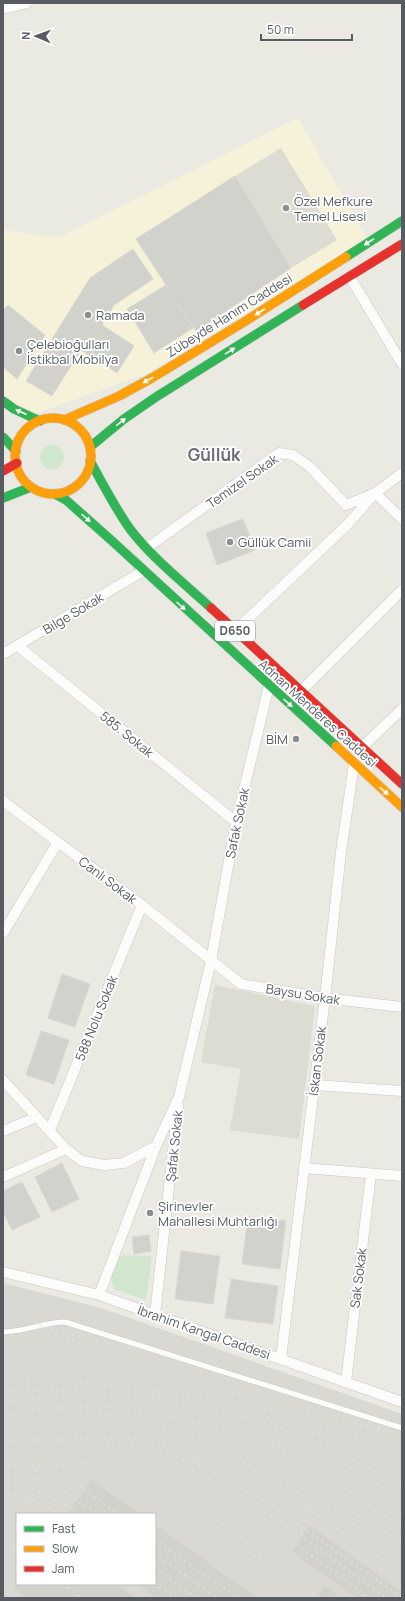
<svg xmlns="http://www.w3.org/2000/svg" width="405" height="1601" font-family="Manrope,sans-serif">
<rect width="100%" height="100%" fill="#eae9e2"/>
<path fill="#f6f2d9" d="M298,118L368,240L146,374L34,414L3,397V230L59,238Z"/>
<path fill="#d9d8d2" fill-rule="evenodd" d="M3,1283L98,1307L402,1414V1598H3ZM17,1514H155V1584H17Z"/>
<path fill="#dcdcd2" d="M281,148L337,240L291,268L235,176Z
M215,985L315,1006L299,1139L230,1130L241,1069L201,1062Z"/>
<path fill="#d0e7ce" d="M40 457a12 12 0 1 1 24 0a12 12 0 1 1-24 0Z
M119,1255L152,1256L146,1300L114,1289L110,1275Z"/>
<path fill="#d2d2cd" stroke="#d9d7d2" d="M235,176L291,268L196,331L136,239Z
M133,249L153,279L114,305L102,325L134,346L117,373L81,350L52,396L26,381L90,278Z
M166,285L193,328L154,353L127,309Z
M8,305L45,335L17,379L3,367V310Z
M243,519L255,550L217,565L206,533Z
M62,974L90,984L75,1027L48,1018Z
M41,1031L69,1040L54,1084L26,1075Z
M62,1163L79,1199L52,1212L35,1177Z
M22,1182L40,1217L12,1230L3,1211V1191Z
M248,1217L286,1221L280,1269L242,1264Z
M149,1235L151,1251L134,1254L132,1237Z
M181,1251L220,1256L213,1304L175,1299Z
M231,1279L278,1286L273,1324L225,1318Z
M92,1479L140,1514H67Z
M155,1524L258,1598H156L137,1584H155Z
M309,1525L402,1592V1598H356L291,1551Z
M17,1583V1584H117L136,1598H28L13,1588Z
M325,1586L341,1598H316Z"/>
<g fill="none" stroke-linecap="round" stroke-linejoin="round">
<defs>
<path id="lane" d="M3,1332C25,1332 44,1322 65,1322L402,1428"/>
<path id="street" d="M3,9L27,3
M350,277L402,364
M375,493L402,519
M147,548L279,453L293,455L310,467L346,505L375,493
M235,631L348,524L375,493L402,473
M18,646L236,822
M3,654L143,571
M301,691L402,590
M362,747L402,709
M3,801L142,905L241,984L325,998L402,1007
M3,933L58,842
M3,1080L66,1149L82,1161L104,1165L124,1163L156,1146
M315,1085L402,1091
M50,1130L142,905
M3,1131L37,1117
M304,1168L402,1176
M3,1177L66,1149
M3,1272L99,1295L402,1402
M99,1295L156,1146L179,1097L211,961L236,822L269,686
M155,1315L178,1105
M281,1359L325,998L341,852L354,764
M346,1382L371,1174"/>
<path id="fast" d="M346,257L402,221
M3,401L14,409L40,421
M3,437L16,451
M90,447L124,419L156,397L303,305
M90,461C103,484 115,508 130,529C151,557 185,584 211,608
M55,494L66,500L111,540L336,746
M3,498L31,487"/>
<path id="slow" d="M15 456a38 38 0 1 1 76 0a38 38 0 1 1-76 0Z
M64,420L119,396L152,378L244,322L346,257
M336,746L402,807"/>
<path id="jam" d="M303,305L402,244
M3,471L17,463
M211,608L402,784"/>
</defs>
<use href="#lane" stroke="#c7c8c6" stroke-width="6"/>
<use href="#street" stroke="#c7c8c6" stroke-width="11"/>
<use href="#fast" stroke="#c6c6c5" stroke-width="10"/>
<use href="#slow" stroke="#c6c6c5" stroke-width="10"/>
<use href="#jam" stroke="#c6c6c5" stroke-width="10"/>
<use href="#lane" stroke="#fcfcfb" stroke-width="5"/>
<use href="#street" stroke="#fcfcfb" stroke-width="10"/>
<use href="#fast" stroke="#30b455" stroke-width="9"/>
<use href="#slow" stroke="#ff9f0a" stroke-width="9"/>
<use href="#jam" stroke="#e5322d" stroke-width="9"/>
<path stroke="#e2e2e1" stroke-width="3" stroke-dasharray="1 5" stroke-linecap="butt" d="M3,1306C47,1330 93,1351 141,1367C224,1393 312,1407 395,1436
M3,1380L70,1381L206,1398L312,1417
M3,1391L71,1390L83,1391
M3,1402L72,1396L159,1398L269,1424L332,1448L402,1487
M81,1412L110,1414L171,1427L203,1436L341,1504L402,1543
M250,1415C302,1421 352,1436 402,1449
M3,1416L45,1408L112,1406L172,1417L253,1437L304,1460L393,1506L402,1513
M295,1429L336,1438L402,1476
M272,1441L329,1455L402,1499
M3,1442L89,1438H136L190,1452L236,1474L294,1510L402,1585
M89,1444L134,1445L187,1459L233,1482L266,1502L402,1597
M118,1449C138,1453 166,1459 185,1467C258,1499 322,1552 386,1598
M239,1459L265,1476L336,1511L402,1556
M3,1466L94,1464L133,1472L197,1505L319,1598
M29,1470L54,1473L78,1485L118,1514
M3,1473L47,1480L98,1514
M3,1482C31,1486 56,1498 78,1514
M335,1482L402,1528
M279,1487L299,1503L402,1573
M3,1493L31,1499L59,1514
M255,1511L280,1532L369,1598
M3,1539L17,1549
M155,1540L238,1598
M250,1552L288,1589L300,1598
M155,1554L217,1598
M155,1569L196,1598
M155,1583L176,1598
M64,1584L82,1598
M3,1589L16,1598"/>
</g>
<defs><path id="oneway-solid" d="M-6-.8H1V-3.2L6.5 0L1 3.2V.8H-6Z"/></defs>
<g fill="#fff">
<use href="#oneway-solid" transform="translate(369 242) rotate(147)"/>
<use href="#oneway-solid" transform="translate(260 312) rotate(147)"/>
<use href="#oneway-solid" transform="translate(230 351) rotate(-32)"/>
<use href="#oneway-solid" transform="translate(148 380) rotate(151)"/>
<use href="#oneway-solid" transform="translate(21 412) rotate(-155)"/>
<use href="#oneway-solid" transform="translate(121 422) rotate(-38)"/>
<use href="#oneway-solid" transform="translate(86 518) rotate(42)"/>
<use href="#oneway-solid" transform="translate(181 606) rotate(42)"/>
<use href="#oneway-solid" transform="translate(288 703) rotate(42)"/>
<use href="#oneway-solid" transform="translate(384 791) rotate(42)"/>
</g>
<g fill="#8b8d8f" stroke="#fff" stroke-width="1.5">
<circle cx="286" cy="208" r="4"/>
<circle cx="88" cy="315" r="4"/>
<circle cx="19" cy="351" r="4"/>
<circle cx="230" cy="542" r="4"/>
<circle cx="296" cy="739" r="4"/>
<circle cx="150" cy="1213" r="4"/>
</g>
<g text-anchor="middle" stroke-width="3.5" stroke-linejoin="round" paint-order="stroke">
<rect fill="#fff" stroke="#8a8d91" stroke-width="1" x="215" y="621" width="40" height="20" rx="3"/>
<g font-size="12" font-weight="bold" fill="#585c62">
<text x="235" y="635">D650</text>
</g>
<g font-size="13" fill="#585c62" stroke="#fff" text-anchor="start">
<text x="294" y="206">Özel Mefkure<tspan x="294" dy="15">Temel Lisesi</tspan></text>
<text x="96" y="320">Ramada</text>
<text x="27" y="349">Çelebioğulları<tspan x="27" dy="15">İstikbal Mobilya</tspan></text>
<text x="238" y="547">Güllük Camii</text>
<text x="288" y="744" text-anchor="end">BİM</text>
<text x="158" y="1211">Şirinevler<tspan x="158" dy="15">Mahallesi Muhtarlığı</tspan></text>
</g>
<g font-size="13" fill="#585c62" stroke="#fff">
<text transform="translate(229 315) rotate(-32)" y="5">Zübeyde Hanım Caddesi</text>
<text transform="translate(242 481) rotate(-35)" y="5">Temizel Sokak</text>
<text transform="translate(73 613) rotate(-31)" y="5">Bilge Sokak</text>
<text transform="translate(318 713) rotate(42)" y="5">Adnan Menderes Caddesi</text>
<text transform="translate(127 734) rotate(39)" y="5">585. Sokak</text>
<text transform="translate(237 823) rotate(-78)" y="5">Safak Sokak</text>
<text transform="translate(108 880) rotate(37)" y="5">Canlı Sokak</text>
<text transform="translate(303 994) rotate(9)" y="5">Baysu Sokak</text>
<text transform="translate(96 1018) rotate(-68)" y="5">588 Nolu Sokak</text>
<text transform="translate(317 1061) rotate(-83)" y="5">İskan Sokak</text>
<text transform="translate(174 1146) rotate(-84)" y="5">Şafak Sokak</text>
<text transform="translate(358 1278) rotate(-83)" y="5">Sak Sokak</text>
<text transform="translate(204 1332) rotate(19)" y="5">İbrahim Kangal Caddesi</text>
</g>
<g font-size="17" font-weight="bold" fill="#696e74" stroke="#fff">
<text x="214" y="461">Güllük</text>
</g>
</g>
<rect width="405" height="1601" fill="none" stroke="#585c62" stroke-width="8"/>
<rect x="16" y="1513" width="140" height="72" fill="#ffffff" stroke="#bcbec0"/>
<rect x="24" y="1526" width="20" height="6" fill="#30b455" stroke="#bcbec0"/>
<text x="52" y="1533" font-size="12" fill="#585c62">Fast</text>
<rect x="24" y="1546" width="20" height="6" fill="#ff9f0a" stroke="#bcbec0"/>
<text x="52" y="1553" font-size="12" fill="#585c62">Slow</text>
<rect x="24" y="1566" width="20" height="6" fill="#e5322d" stroke="#bcbec0"/>
<text x="52" y="1573" font-size="12" fill="#585c62">Jam</text>
<g transform="translate(36 36) rotate(272)" stroke="#ffffff" stroke-width="3" paint-order="stroke">
<path d="M0-3L7 15L0 10L-7 15Z" fill="#585c62"/>
<text y="-6" font-size="11" font-weight="bold" text-anchor="middle" fill="#585c62">N</text>
</g>
<path d="M261 34v6h91v-6" fill="none" stroke="#585c62" stroke-width="2"/>
<text x="267" y="34" font-size="12" fill="#585c62" stroke="#ffffff" stroke-width="3" paint-order="stroke">50 m</text>
</svg>
